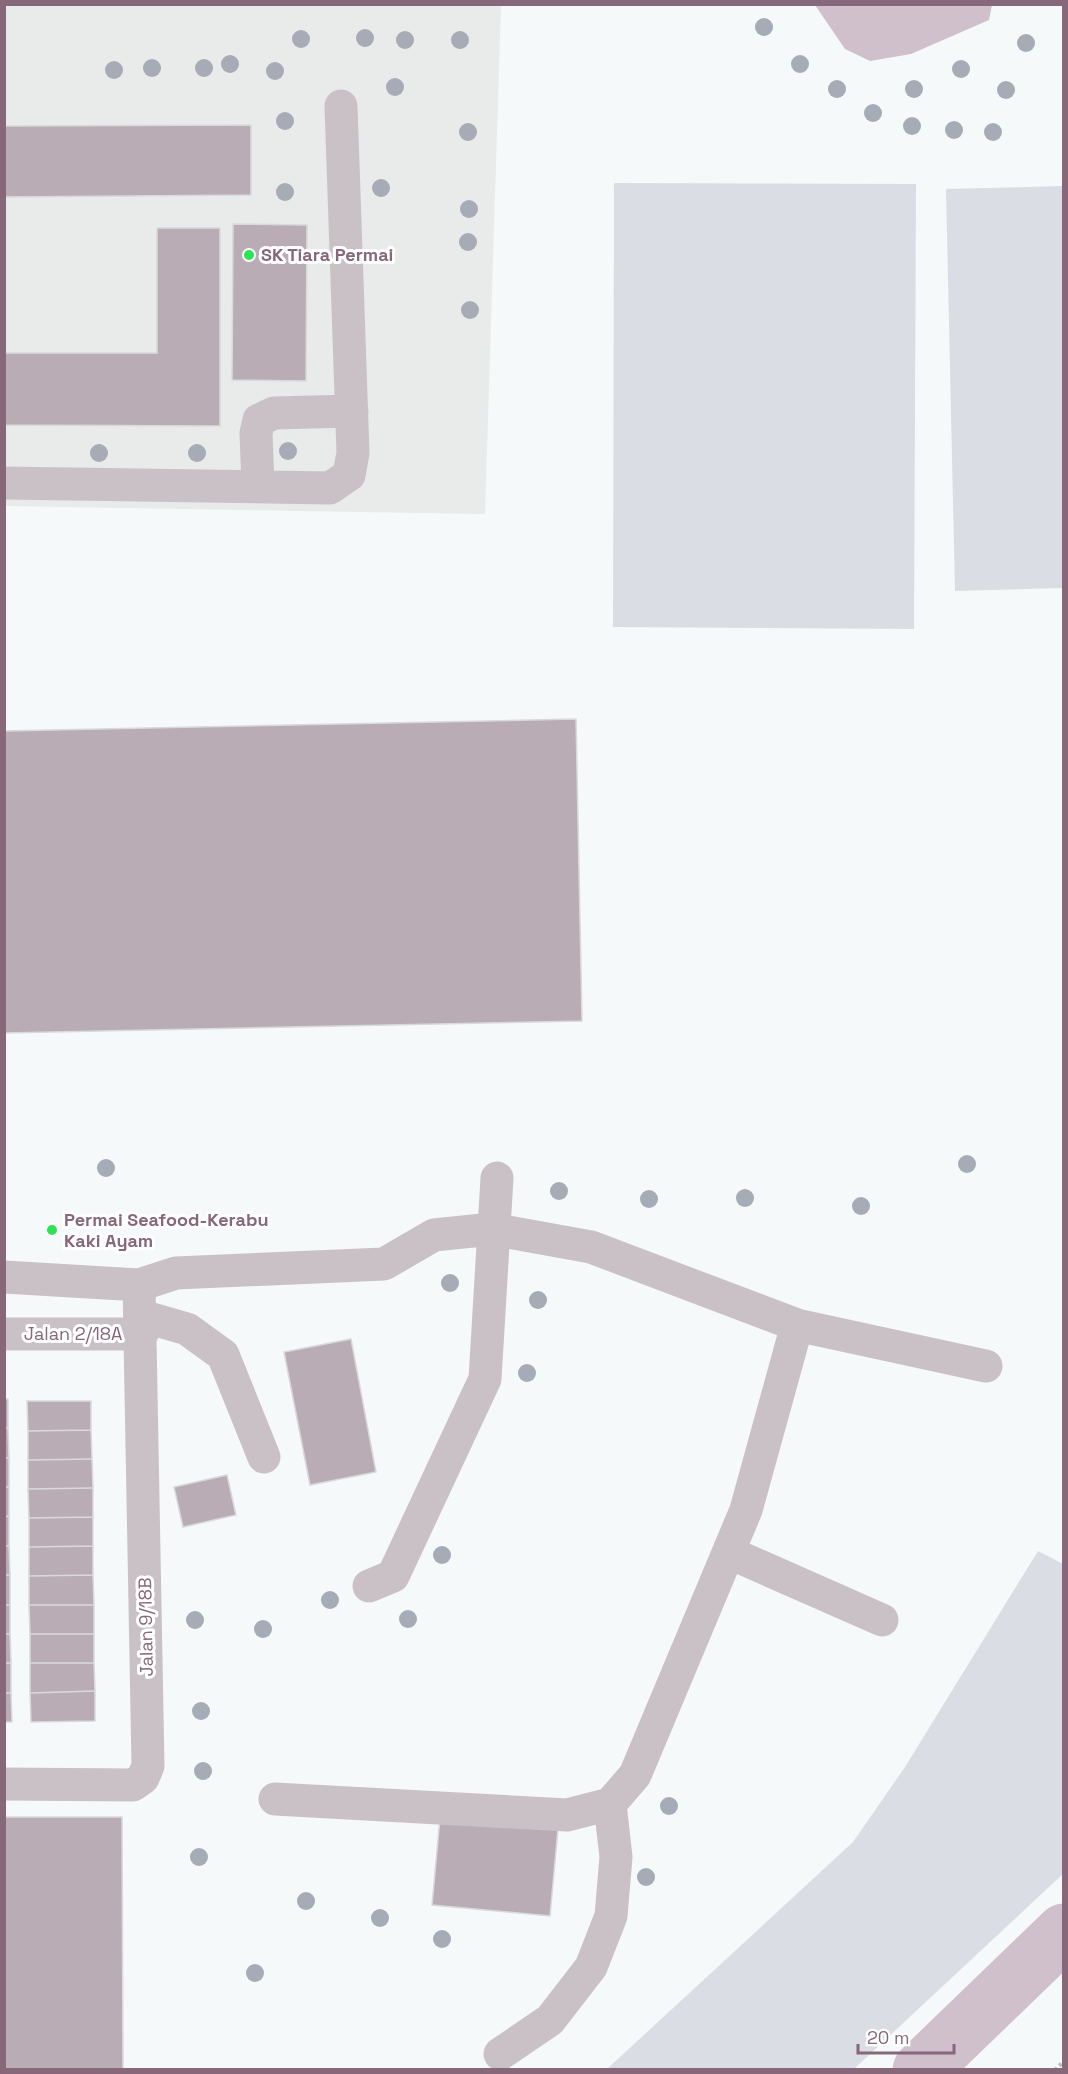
<svg xmlns="http://www.w3.org/2000/svg" width="1068" height="2074" font-family="'Space Grotesk',sans-serif">
<rect width="100%" height="100%" fill="#f6f9f9"/>
<path fill="#e9eaea" d="M5,5H501L485,514L5,506Z"/>
<path fill="#dadde3" d="M614,183L916,184L914,629L613,627Z
M1063,186V588L955,591L946,189Z
M1038,1551L1063,1564V1874L854,2069H607L853,1842L905,1767Z"/>
<path fill="#cfc0cc" d="M815,5H992L989,20L911,54L870,61L845,49Z"/>
<g fill="none" stroke-linecap="round" stroke-linejoin="round">
<path stroke="#cfc0cc" stroke-width="57" d="M921,2070L1064,1932"/>
</g>
<path fill="#baacb5" stroke="#d8dada" stroke-width="1.5" d="M251,125V195L4,197V126Z
M233,224L307,225L306,381L232,380Z
M157,228H220V426L4,425V353H157Z
M576,719L582,1021L4,1033V731Z
M351,1339L376,1472L310,1485L284,1352Z
M4,1399H8V1428H4Z
M27,1401H91V1430L28,1431Z
M4,1428H8L9,1458H4Z
M91,1430L92,1459L28,1460V1431Z
M4,1458H9V1487H4Z
M92,1459L93,1488L28,1489V1460Z
M227,1475L236,1515L183,1527L174,1487Z
M4,1487H9V1516L4,1517Z
M93,1488V1517L29,1518L28,1489Z
M9,1516V1546H4V1517Z
M93,1517V1546L29,1547V1518Z
M4,1546H9L10,1575H4Z
M93,1546V1575L29,1576V1547Z
M4,1575H10V1605H4Z
M93,1575L94,1605H29V1576Z
M4,1605H10V1634H4Z
M29,1605H94V1634H30Z
M4,1634H10L11,1663H4Z
M30,1634H94V1663H30Z
M4,1663H11V1693H4Z
M30,1663H94L95,1691L30,1693Z
M95,1691V1721L31,1722L30,1693Z
M4,1693H11L12,1722H4Z
M4,1817H122L123,2070H4Z
M440,1818L558,1829L550,1916L432,1905Z"/>
<g fill="none" stroke-linecap="round" stroke-linejoin="round">
<path stroke="#c1bbbf" stroke-width="4" stroke-dasharray="3 3" stroke-linecap="butt" d="M1055,2070L1064,2061"/>
<path stroke="#cac1c6" stroke-width="33" d="M4,483L330,488L349,475L353,453L341,106
M258,487L256,433L259,420L274,413L352,411
M4,1277L139,1285L176,1273L384,1264L434,1235L492,1229L591,1247L797,1325L746,1510L635,1775L610,1804L567,1815L275,1799
M142,1316L187,1329L223,1355L264,1457
M797,1325L986,1366
M4,1334H142
M730,1553L882,1620
M369,1586L393,1576L485,1379L497,1178
M4,1784L133,1785L143,1778L148,1766L139,1285
M500,2054L550,2020L591,1967L611,1916L616,1857L610,1804"/>
</g>
<g fill="#a7abb5">
<circle cx="764" cy="27" r="9"/>
<circle cx="365" cy="38" r="9"/>
<circle cx="301" cy="39" r="9"/>
<circle cx="405" cy="40" r="9"/>
<circle cx="460" cy="40" r="9"/>
<circle cx="1026" cy="43" r="9"/>
<circle cx="230" cy="64" r="9"/>
<circle cx="800" cy="64" r="9"/>
<circle cx="152" cy="68" r="9"/>
<circle cx="204" cy="68" r="9"/>
<circle cx="961" cy="69" r="9"/>
<circle cx="114" cy="70" r="9"/>
<circle cx="275" cy="71" r="9"/>
<circle cx="395" cy="87" r="9"/>
<circle cx="837" cy="89" r="9"/>
<circle cx="914" cy="89" r="9"/>
<circle cx="1006" cy="90" r="9"/>
<circle cx="873" cy="113" r="9"/>
<circle cx="285" cy="121" r="9"/>
<circle cx="912" cy="126" r="9"/>
<circle cx="954" cy="130" r="9"/>
<circle cx="468" cy="132" r="9"/>
<circle cx="993" cy="132" r="9"/>
<circle cx="381" cy="188" r="9"/>
<circle cx="285" cy="192" r="9"/>
<circle cx="469" cy="209" r="9"/>
<circle cx="468" cy="242" r="9"/>
<circle cx="470" cy="310" r="9"/>
<circle cx="288" cy="451" r="9"/>
<circle cx="99" cy="453" r="9"/>
<circle cx="197" cy="453" r="9"/>
<circle cx="967" cy="1164" r="9"/>
<circle cx="106" cy="1168" r="9"/>
<circle cx="559" cy="1191" r="9"/>
<circle cx="745" cy="1198" r="9"/>
<circle cx="649" cy="1199" r="9"/>
<circle cx="861" cy="1206" r="9"/>
<circle cx="450" cy="1283" r="9"/>
<circle cx="538" cy="1300" r="9"/>
<circle cx="527" cy="1373" r="9"/>
<circle cx="442" cy="1555" r="9"/>
<circle cx="330" cy="1600" r="9"/>
<circle cx="408" cy="1619" r="9"/>
<circle cx="195" cy="1620" r="9"/>
<circle cx="263" cy="1629" r="9"/>
<circle cx="201" cy="1711" r="9"/>
<circle cx="203" cy="1771" r="9"/>
<circle cx="669" cy="1806" r="9"/>
<circle cx="199" cy="1857" r="9"/>
<circle cx="646" cy="1877" r="9"/>
<circle cx="306" cy="1901" r="9"/>
<circle cx="380" cy="1918" r="9"/>
<circle cx="442" cy="1939" r="9"/>
<circle cx="255" cy="1973" r="9"/>
</g>
<g fill="#2ae452" stroke="#fff" stroke-width="2">
<circle cx="249" cy="255" r="6"/>
<circle cx="52" cy="1230" r="6"/>
</g>
<g text-anchor="middle" stroke-width="6" stroke-linejoin="round" paint-order="stroke">
<g font-size="18" font-weight="bold" fill="#87677a" stroke="#fff" text-anchor="start">
<text x="261" y="261">SK Tiara Permai</text>
<text x="64" y="1226">Permai Seafood-Kerabu<tspan x="64" dy="21">Kaki Ayam</tspan></text>
</g>
<g font-size="18" fill="#87677a" stroke="#fff">
<text x="73" y="1340">Jalan 2/18A</text>
<text transform="translate(146 1627) rotate(-91)" y="6">Jalan 9/18B</text>
</g>
</g>
<rect width="1068" height="2074" fill="none" stroke="#87677a" stroke-width="12"/>
<path d="M858 2044v9h96v-9" fill="none" stroke="#87677a" stroke-width="3"/>
<text x="867" y="2044" font-size="18" fill="#87677a" stroke="#ffffff" stroke-width="4.5" paint-order="stroke">20 m</text>
</svg>
